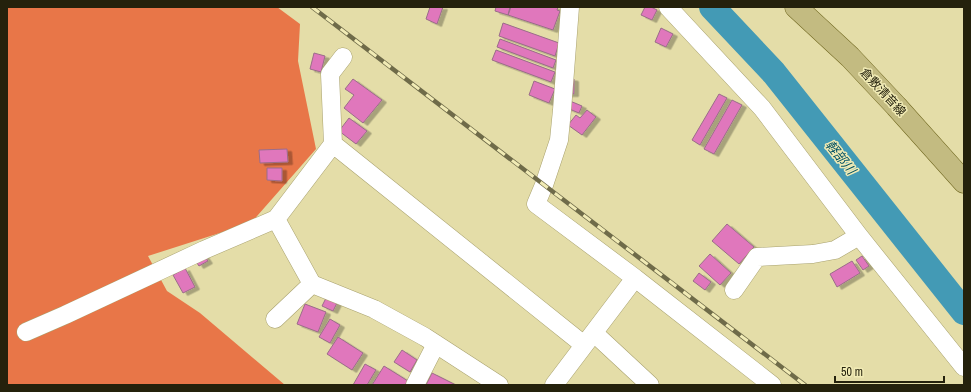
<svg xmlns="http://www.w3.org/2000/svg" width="971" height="392" font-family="'Archivo Narrow','Noto Sans JP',sans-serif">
<defs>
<filter id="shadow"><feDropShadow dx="4.5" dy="2.5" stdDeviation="0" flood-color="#0004"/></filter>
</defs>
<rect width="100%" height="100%" fill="#e4dda8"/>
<path fill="#e87648" d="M7,7H277L300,24L298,61L316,149L251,223L148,256L167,291L200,313L285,385H7Z"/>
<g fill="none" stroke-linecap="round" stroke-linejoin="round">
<path stroke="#439ab5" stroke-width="26" d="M712,7L774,73L964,312"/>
</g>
<path fill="#e077bc" stroke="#9a6d89" filter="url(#shadow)" d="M430,7H443L437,24L426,19Z
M496,7H510L508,15L495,11Z
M511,7H558L557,10L560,11L553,30L508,15Z
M645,7H651L657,10L652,20L641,15Z
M503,23L559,43L555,56L499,36Z
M661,28L673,34L666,47L655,42Z
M500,39L556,60L553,68L497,47Z
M496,50L555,72L551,82L492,60Z
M314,53L325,56L321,72L310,69Z
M568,78L574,79V94H567Z
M353,79L382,100L363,123L344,108L354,95L345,89Z
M534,81L555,89L549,103L529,95Z
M719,94L727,98L700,145L692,140Z
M732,100L742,105L714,154L704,149Z
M570,101L582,106L579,113L567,108Z
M587,110L596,117L582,135L568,125L576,115L580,118Z
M349,118L367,131L356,144L339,131Z
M287,149L288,162L260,163L259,150Z
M267,168H282V181L267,180Z
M727,224L754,247L739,264L712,241Z
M710,254L731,273L720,285L699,266Z
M204,255L208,261L199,266L195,260Z
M862,256L869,266L863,270L856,260Z
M852,261L860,273L837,287L830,274Z
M185,268L195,287L183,293L173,275Z
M699,273L711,282L705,290L693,281Z
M327,296L338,301L333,311L322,306Z
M305,304L326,312L318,332L297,324Z
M330,319L340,325L330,343L319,337Z
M338,337L363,353L352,370L327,354Z
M402,350L417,360L410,372L394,362Z
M365,364L376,370L367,385H353Z
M384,366L408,381L405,385H372Z
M432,373L456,385H426Z"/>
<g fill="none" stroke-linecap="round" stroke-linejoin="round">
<defs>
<path id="minor" d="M668,7L762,108L859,236L964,367
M333,144L330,74L343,57
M635,278L772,385
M734,290L757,257L813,254L835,250L859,236
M275,319L312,284
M26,332L65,315L204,250L276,219
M594,333L650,385
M415,385L436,344
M499,385L425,337L374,309L312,284L276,219L333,144L584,345
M554,385L635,278L536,204L544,185L559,140L562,110L570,7"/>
<path id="major" d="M796,7L850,57L896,106L964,182"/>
</defs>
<use href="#minor" stroke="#a9a26f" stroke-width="19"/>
<use href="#major" stroke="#716821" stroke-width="23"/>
<use href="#minor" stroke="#fff" stroke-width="18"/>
<use href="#major" stroke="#c3bb81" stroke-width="22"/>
<defs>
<path id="rail" d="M312,7L805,385"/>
</defs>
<use href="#rail" stroke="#6f6b49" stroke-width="4.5"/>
<use href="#rail" stroke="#f1ebb5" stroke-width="3" stroke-dasharray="9" stroke-linecap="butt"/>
</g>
<g text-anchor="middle" stroke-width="3" stroke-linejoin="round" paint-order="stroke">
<g font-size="12" fill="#24210c" stroke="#f1ebb5">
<text transform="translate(883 92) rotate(47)" y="4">倉敷清音線</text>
</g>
<g font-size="13" font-style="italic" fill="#025164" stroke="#f1ebb5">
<text transform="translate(841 157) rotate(51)" y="5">軽部川</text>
</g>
</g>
<rect width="971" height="392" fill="none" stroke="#24210c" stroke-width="16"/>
<path d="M835 376v6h109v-6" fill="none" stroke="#24210c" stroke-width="2"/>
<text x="841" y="376" font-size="12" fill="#24210c" stroke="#f1ebb5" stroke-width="3" paint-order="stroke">50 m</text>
</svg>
